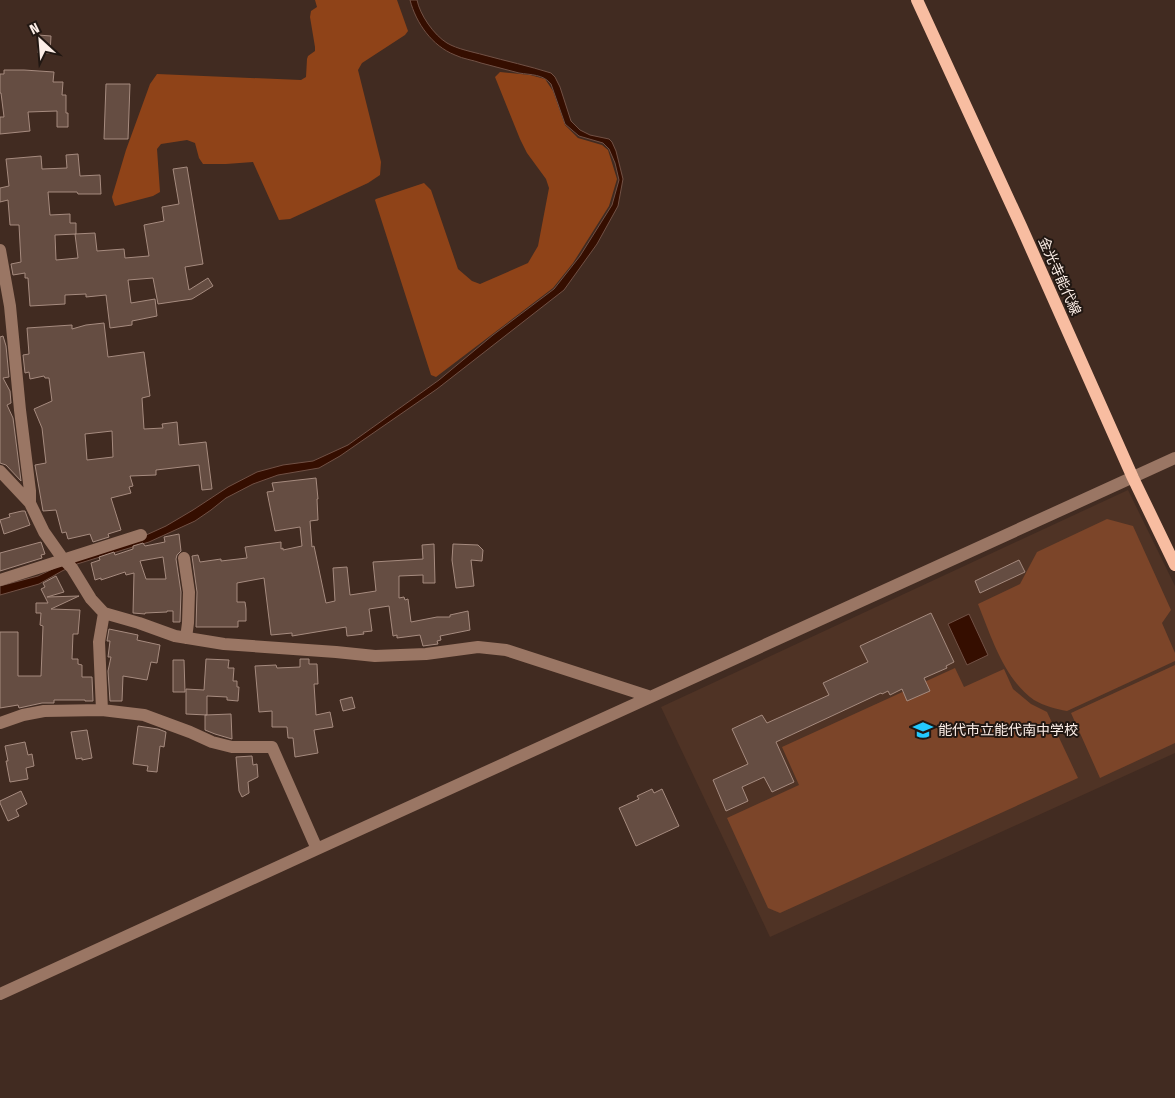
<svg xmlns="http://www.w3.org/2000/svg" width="1175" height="1098" font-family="'Fira Sans Condensed','Noto Sans JP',sans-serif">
<rect width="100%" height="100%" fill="#412b21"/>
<path fill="#4f3325" d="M1128,490L1175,586V753L770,937L661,707Z"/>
<path fill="#7c4529" d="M1107,519L1133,526L1171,610L1162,623L1175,653V661L1067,711C1056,709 1044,706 1034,700C1004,679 991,636 978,604L1020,584L1037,552Z
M1175,665V743L1100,778L1071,713Z
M955,668L964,687L1004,669L1013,689L1031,704L1047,712L1078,778L780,913L768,908L727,818L799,785L782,747Z"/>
<path fill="#8f4318" d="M315,0H397L408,31L405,35L362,63L358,70L381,162L380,175L368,183L290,219L279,220L253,162L226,164H203L199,158L195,143L187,140L161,144L157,149L160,192L153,196L115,206L113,201L112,197L126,150L150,84L157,74L301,80L306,77L307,59L308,56L315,51V47L310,17L311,11L317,7Z
M500,72L530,75L545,79L553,91L565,125L578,138L602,145L608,150L617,179L609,206L573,263L553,288L436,377L431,375L375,200L376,199L424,183L431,190L458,269L472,281L480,284L528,263L538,246L549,188L546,179L527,153L520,139L495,77Z"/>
<path fill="#350e00" stroke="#715145" d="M410,0H417C420,15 434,35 447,43C457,49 473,52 484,55C506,61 529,66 551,73L555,77L560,87L571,121L580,130L590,135L609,139L612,142L616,151L623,179L618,206L597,244L564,290L437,389L340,456L319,468L278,475L253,484L226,498L211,510L195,521L149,542L77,564L62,571L39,584L0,595V586L38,576L61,565L144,536L166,526L193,510L228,487L257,472L283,465L313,461L348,445L439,380L493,335L554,289L580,256L612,205L619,180L615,163L609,149L603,143L579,136L565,124L551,84C543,74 531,75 519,73C506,70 494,66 481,63C473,60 463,59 455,55C432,46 416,23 410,0Z
M969,614L988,655L967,665L948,624Z"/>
<path fill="#654d42" stroke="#a68b7f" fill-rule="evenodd" d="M38,35L51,36L50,53H38Z
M4,70H24L54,72L53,82H63L62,95H66V113H68V127H57V111L28,112L30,131L0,134V117H4L1,93H0V74H4Z
M106,84H130L128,139H104Z
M78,154L80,176L100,175L101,194H78L77,192H48L50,215L70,214V223H76V234L55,235L56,260L78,258L75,234L95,233L97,251L124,249L125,258L149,256L144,225L164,221L162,207L179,204L173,169L187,167L203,264L185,267L189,290L208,278L213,286L192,299L158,304L153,278L128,280L131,303L155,299L157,316L132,321V325L110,328L106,295L86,297V294L65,295V304L30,306L28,278H25V273L13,275L11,264L21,262L19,225H10L8,200L0,202V188L9,186L6,159L41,156L42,169L67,168L66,155Z
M104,323L108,357L144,352L150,396L142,398L144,429L163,428L162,424L177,422L179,445L206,442L212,489L202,490L199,465L156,470V475L130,476L133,486L129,487L131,493L111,498L121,530L108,534L109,537L93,542L90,534L68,539L66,532L62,533L56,510L43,511L35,465L46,463L42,428L34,409L52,401L49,378H45L44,376L30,379L29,372L25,373L23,355L29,354L27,328L72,325V329L86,325ZM112,431L113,457L87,460L85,434Z
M3,336L6,346L9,377L3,378L10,391L11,403L7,405L13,418L21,481L6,465L0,463V337Z
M316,478L318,499H317L318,520L310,521L312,547L314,546L326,603L335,601L333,568L347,567L350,595L376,591L373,562L423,559L422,545L434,544L435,583H423V575L399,576V598L404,597L405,600L408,599L411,622L437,617H450V615L468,611L470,630L440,636L441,640L437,641L438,644L423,646L420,635L397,638V635L393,636L389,606L369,609L372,631L363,632L364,634L347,636L346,627L292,636V633L271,635L264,578L237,583V602H245L246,609V621H238V627H196L197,592L192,556L198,555L200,562L221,559V561L247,558L245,547L281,542V549L283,548V550L302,546L300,527L275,531L267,492L274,491L272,483Z
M22,511H25L30,525L4,534L0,520L10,517L9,514Z
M179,534L181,551L177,555L176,559L181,592L180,622H173V611H167V612L145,613V614L133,613L134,573L126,575L125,572L101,580V578L95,580L91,563L100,560L99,557L114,552L115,555L133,549V546L143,543L145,546L165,542L164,537ZM163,557L166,579H146L140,561Z
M41,542L45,554L41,555L42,558L0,571V553Z
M453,544L478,545L483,550L482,561L471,560L474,586L456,588L452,560Z
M1019,560L1025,572L980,593L975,581Z
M56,576L64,592L47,597L79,596L51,609L80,610L78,634H73L72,659H78V664L82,665V677H92L93,701H85V700H54V703H42L19,708L18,705L0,708V632H18V676H41L43,626L40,625L41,613H36V603H48L41,589L45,587L43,583Z
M931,613L954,662L946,666L947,668L924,678L930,691L907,701L902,689L890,695L888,691L882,694L881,693L776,742L794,782L772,792L764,777L742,787L748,801L726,811L713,780L748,764L732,729L762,715L767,723L829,695L823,683L868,662L860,646Z
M109,629L138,635L137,640L160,645L157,663L151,662L147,680L123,676L122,701H110L108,671L111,657H108L110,641H107Z
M206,659L229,660L228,668H234L233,681H237V687H239L238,701L227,700V697L207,696V715L186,714V689L204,690Z
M300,659H309V664H317L318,684H314L316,715L330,712L333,727L314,730L318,753L295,757L293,738H288L287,727H272V711L259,712L255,666L276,665L277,668L300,667Z
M173,660H184L185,692H173Z
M352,697L355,708L343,711L340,700Z
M231,714L232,739L215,734L205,730V715Z
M138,726L158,729L166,732L164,747L160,746L157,772L147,771L148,766L133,764Z
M87,730L92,758L82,760V758L76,759L71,732Z
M25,742L28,755L32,754L34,766L26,768L28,779L10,782L6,761H8L5,746Z
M252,756L253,765L257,764L258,777L248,782L249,793L242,797L239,791L236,757Z
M652,789L654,793L662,789L679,826L636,846L619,808L639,799L637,796Z
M21,791L27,804L16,810L19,816L8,821L0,803V801Z"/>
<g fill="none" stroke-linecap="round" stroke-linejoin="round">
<path stroke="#9a7664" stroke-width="12" d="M0,250L10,306L20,410L30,491V503
M0,471L30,503L44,532L63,559L72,568L91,599L104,613L139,623L175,636L224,644L336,652L375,656L426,654L478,647L506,650L651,697
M184,558L189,592L188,623L186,638
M0,580L141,535
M102,710L99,642L104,613
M0,723L23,715L44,711L102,710L127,713L144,715L190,732L212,742L232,747H272L317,849
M0,994L317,849L1175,458"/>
<path stroke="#f8bda1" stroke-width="12" d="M917,0L1021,226L1133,478L1175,565"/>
</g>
<defs>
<symbol id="school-bare" viewBox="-9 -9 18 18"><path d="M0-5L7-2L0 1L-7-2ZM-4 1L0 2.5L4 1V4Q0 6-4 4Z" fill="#23c9fe" stroke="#211712" stroke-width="2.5" paint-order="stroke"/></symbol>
</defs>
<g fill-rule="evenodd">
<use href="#school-bare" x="909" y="716" width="28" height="28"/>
</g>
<g text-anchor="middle" stroke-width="4" stroke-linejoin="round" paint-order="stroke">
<g font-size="14" fill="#fceee7" stroke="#211712">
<text transform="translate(1060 276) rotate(66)" y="5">金光寺能代線</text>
</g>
<g font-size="14" fill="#fceee7" stroke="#211712" text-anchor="start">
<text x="938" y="735">能代市立能代南中学校</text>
</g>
</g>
<g transform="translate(40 40) rotate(334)" stroke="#211712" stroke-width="4" paint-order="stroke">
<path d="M0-4L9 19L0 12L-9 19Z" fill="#fceee7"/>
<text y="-8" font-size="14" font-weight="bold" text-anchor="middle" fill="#fceee7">N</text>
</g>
</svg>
